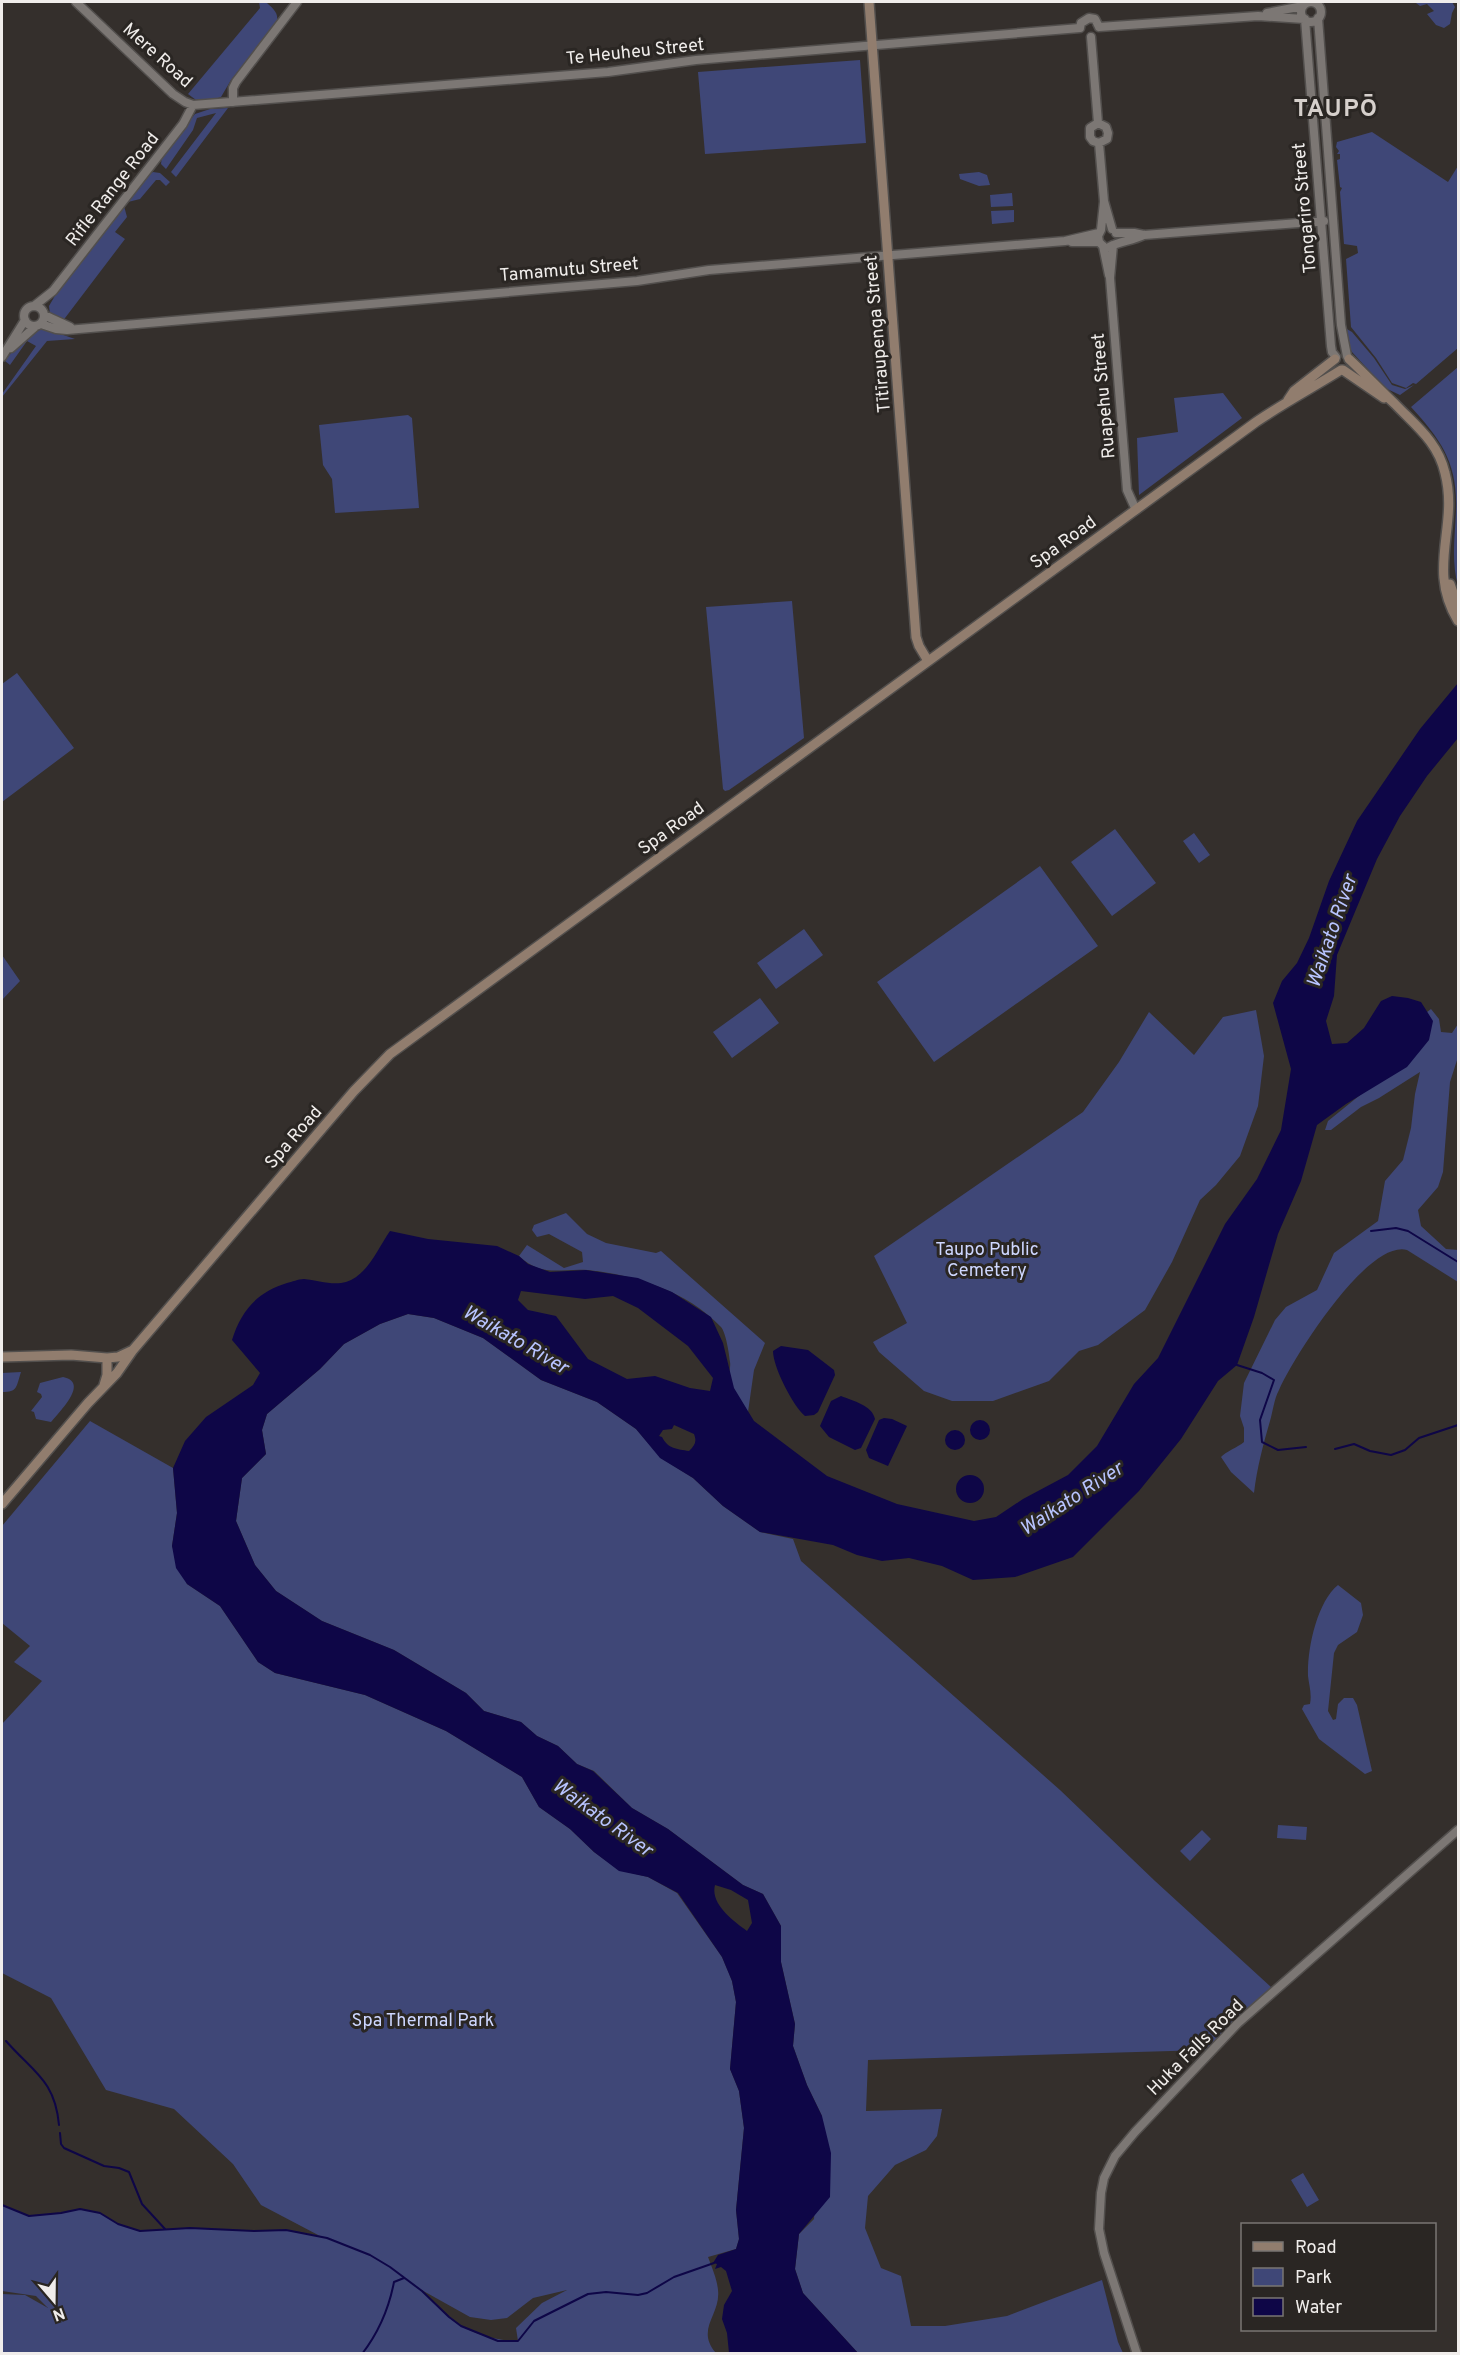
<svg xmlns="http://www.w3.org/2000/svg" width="1460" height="2355" font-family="Overpass,sans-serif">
<rect width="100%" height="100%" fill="#342f2c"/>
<path fill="#3f4777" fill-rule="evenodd" d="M259,2H266C272,8 279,12 277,22L231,80L221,97L215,99L196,100L188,94L260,8Z
M1419,2H1452L1455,7L1452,13L1450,24L1444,28L1436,25L1427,14L1434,11L1427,4L1420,6L1416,3Z
M860,60L866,143L705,154L698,72Z
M228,108L176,177L171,172L216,113L197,118L193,130L166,169L161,164L162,156L195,114L210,109Z
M1372,132L1448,182L1458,166V348L1416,384L1413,383L1406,388L1392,383L1376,358L1351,327L1346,259L1358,253L1357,246L1344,244L1340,192L1342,188L1340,187L1337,160L1340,159V154H1337L1339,151L1336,147L1337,142Z
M153,172L160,173L170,182L166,186L160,180H156L140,199L128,202L146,176Z
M979,172L987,175L990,185L979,186L960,179L959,174Z
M1012,193L1013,206L991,207L990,195Z
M124,206L127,217L115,232L125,239L62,322L50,314L49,306L56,294Z
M1014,210V222L992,224L991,211Z
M43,328L75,339L47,341L2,397V394L36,346L27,341L10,365L5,361L20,341Z
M1345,328L1352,332L1374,358L1392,385L1405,389L1414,385L1400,395L1385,388L1352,352L1346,341Z
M1458,367V586C1451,560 1455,537 1456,511C1458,463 1441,440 1411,407Z
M1223,393L1242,418L1139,495L1137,438L1178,432L1174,398Z
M408,415L412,418L419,508L335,513L332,479L323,465L319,425Z
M792,601L804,738L729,790L725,791L723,789L706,607Z
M17,673L74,748L2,802V684Z
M1115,829L1156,883L1112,916L1071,862Z
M1194,833L1210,855L1199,863L1183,841Z
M1040,866L1098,946L934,1062L877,982Z
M804,929L823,955L776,989L757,963Z
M2,955L20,981L2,1000Z
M760,998L779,1023L732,1058L713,1032Z
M1431,1009L1439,1019L1441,1032L1452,1033L1458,1024V1057L1450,1082L1443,1172L1438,1187L1418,1210L1421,1226L1446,1249L1458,1250V1282L1407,1250C1368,1239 1293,1358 1279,1390C1274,1399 1273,1411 1270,1421C1263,1445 1257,1468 1254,1493L1231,1472L1221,1457C1225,1452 1238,1447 1244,1442V1428L1240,1416L1244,1383L1275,1320L1286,1307L1317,1290L1334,1253L1378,1221L1385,1181L1403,1160L1411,1128L1415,1094L1420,1072L1379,1098L1361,1107L1331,1130H1325L1328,1121L1407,1057L1419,1018Z
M1256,1010L1264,1056L1258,1106L1240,1156L1216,1185L1200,1200L1172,1262L1145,1310L1098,1345L1079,1351L1049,1381L993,1401H952L924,1391L879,1352L873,1342L907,1323L874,1256L1083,1112L1119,1062L1149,1012L1194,1055L1223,1017Z
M566,1213L587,1234L606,1243L656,1253L661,1251L765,1343L754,1370L748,1412C743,1403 732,1390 729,1380C728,1375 731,1368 730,1362C729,1353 726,1333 721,1327C687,1291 635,1275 588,1270C560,1268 543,1278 519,1256L527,1245L564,1268L583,1262L582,1252L549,1234L537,1237L532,1230L534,1225Z
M408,1314L434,1318L483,1338L541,1380L597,1402L636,1429L661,1458L693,1478L723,1506L760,1532L793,1539L801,1561L1060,1790L1155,1881L1271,1987L1206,2050L868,2060L866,2111L942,2109L937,2136L926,2150L895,2165L868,2196L865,2228L881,2268L901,2276L911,2326H945L1007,2316L1102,2280L1118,2342L1123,2353H858L803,2293L795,2269L799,2234L814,2219L822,2116L807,2085L793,2046L795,2024L781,1962V1926L763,1894L743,1885L668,1829L632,1808L594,1771L577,1764L558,1746L537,1736L521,1722L484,1711L466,1693L394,1650L322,1621L276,1591L255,1565L236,1521L242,1478L266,1454L262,1430L267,1414L320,1369L344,1344L380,1324Z
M21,1372C16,1387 18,1392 2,1392V1373Z
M63,1377C90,1382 59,1412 51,1422L36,1419L34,1412L31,1411L42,1397L41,1394L37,1392L40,1383Z
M90,1421L173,1468L177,1513L172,1546L187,1584L220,1606L258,1662L275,1673L365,1695L446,1731L522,1777L539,1807L570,1829L594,1852L619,1870L648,1877L677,1893L722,1957L732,1981L736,2002L730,2069L739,2091L744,2128L736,2210L739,2239L736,2249L708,2257C712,2268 717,2279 718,2290C721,2315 695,2329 716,2353H2V2294L25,2295L48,2308L36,2296L2,2291V2205L29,2216L61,2213L80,2209L100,2213L118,2224L140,2231L190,2228L254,2231L286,2230L320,2236L261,2205L233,2164L174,2109L106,2090L51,1998L2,1973V1724L42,1681L14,1662L30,1646L2,1623V1526ZM418,2288L470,2317L491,2320L507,2318L533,2298L567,2290L542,2303L516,2328L518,2341C494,2341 469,2333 450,2318C439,2309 430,2297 418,2288Z
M1338,1585L1361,1603L1363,1615L1357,1632L1338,1645L1334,1653L1328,1711L1333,1720L1336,1719L1338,1704L1344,1698H1353L1357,1705L1372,1771L1365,1774L1319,1739L1302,1709L1304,1705L1310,1704C1312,1694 1309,1685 1308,1676C1307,1649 1317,1602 1338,1585Z
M1278,1825L1307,1827L1306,1840L1277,1838Z
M1202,1830L1211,1839L1190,1861L1180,1851Z
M1303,2173L1319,2200L1307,2207L1291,2180Z"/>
<path fill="#0e0647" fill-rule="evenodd" d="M1458,683V738L1427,776L1400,816L1377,859L1337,955L1334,996L1326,1021L1332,1044L1347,1043L1364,1028L1381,1001L1392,996L1408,998L1421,1002L1433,1021L1429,1040L1407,1067L1346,1104L1317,1125L1301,1181L1278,1234L1254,1317L1237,1365L1218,1381L1181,1439L1139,1491L1073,1557L1015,1577L973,1580L942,1566L909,1558L882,1561L857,1555L833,1545L760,1532L723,1506L693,1478L660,1458L636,1429L597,1402L541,1380L483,1338L434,1318L408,1314L380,1324L344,1344L320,1369L267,1414L262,1430L266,1454L242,1478L236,1521L255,1565L276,1591L322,1621L394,1650L466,1693L484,1711L521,1722L537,1736L558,1746L577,1764L593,1771L632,1808L668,1829L743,1885L763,1894L781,1926V1962L795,2024L793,2046L807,2085L822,2116L831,2153L830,2197L799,2234L795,2269L803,2293L858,2353H729L727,2333L722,2319L724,2305L732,2291L726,2271L721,2267L715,2269L717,2264L713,2263L718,2255L736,2249L739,2239L736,2210L744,2128L739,2091L730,2069L736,2002L732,1981L722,1957L678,1893L648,1877L619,1871L594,1852L570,1829L539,1807L522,1777L446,1731L365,1695L275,1673L258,1662L220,1606L187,1584L176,1568L172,1546L177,1513L173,1468L185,1441L206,1417L253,1385L260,1373L232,1340C241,1311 257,1292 287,1283C292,1282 298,1279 304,1279C317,1280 333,1286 346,1282C368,1275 378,1248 390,1231L428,1239L497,1246L519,1256L528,1264L550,1272L586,1270L638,1278L672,1292L711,1317L723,1343L734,1388L754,1421L827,1476L897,1504L974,1521L996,1517L1023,1499L1068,1475L1097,1446L1134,1384L1158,1358L1225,1224L1257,1179L1281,1130L1291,1069L1273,1003L1282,981L1297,963L1309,938L1329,881L1357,821L1420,729ZM521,1291L585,1299L613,1296L638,1308L688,1346L713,1378L710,1391L690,1388L655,1376L627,1379L588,1359L556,1316L528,1310L518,1300ZM674,1425L694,1434C697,1442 695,1445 689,1451C677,1449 668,1449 662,1437L659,1436L663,1430L672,1429ZM715,1885L731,1890L748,1900L752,1923L747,1931C733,1921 710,1904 715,1885Z
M781,1346L808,1350L834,1370L835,1375L818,1412L814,1415L805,1416C793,1406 773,1367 773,1351Z
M841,1396C853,1401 872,1405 875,1419L861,1448L855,1450L829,1437L820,1426L831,1401Z
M884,1418L892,1419L907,1426L888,1466L869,1458L866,1450L879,1420Z
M970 1430a10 10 0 1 1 20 0a10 10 0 1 1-20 0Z
M945 1440a10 10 0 1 1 20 0a10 10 0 1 1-20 0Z
M956 1489a14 14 0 1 1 28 0a14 14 0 1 1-28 0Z"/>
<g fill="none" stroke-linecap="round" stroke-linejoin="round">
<path stroke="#0e0647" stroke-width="2" d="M1371,1231L1396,1228L1408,1231L1458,1262
M1237,1365L1262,1373L1274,1380L1260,1420L1262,1442L1278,1450L1306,1447
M1335,1449L1354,1444L1370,1451L1391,1455L1405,1450L1419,1438L1458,1425
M6,2041C33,2072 55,2080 59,2125
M60,2133L61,2144L64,2148L104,2166L119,2168L129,2172L142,2204L165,2229
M2,2205L29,2216L61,2213L80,2209L100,2213L118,2224L140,2231L190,2228L254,2231L286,2230L327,2238L370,2255L390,2267L422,2291L449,2317L461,2326L498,2341H518L534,2321L588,2294L606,2292L638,2295L647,2293L674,2277L714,2263
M362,2354C379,2332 389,2308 394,2282L404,2278"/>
<defs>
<path id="tertiary" d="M76,2L173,94L185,102L193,105L608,72L696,60L1080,28
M1301 12a10 10 0 1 1 20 0a10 10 0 1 1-20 0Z
M1267,13L1303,6
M1318,18L1341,325L1347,356
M1305,19L1331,346L1332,352L1336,357
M1099,27L1258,16L1304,19
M1080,28L1081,23L1089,18L1095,19L1099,27
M1091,37L1098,123
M233,102V88L236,82L297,2
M1098,123L1090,128V137L1093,141L1099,143
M1098,123L1106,127L1108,133L1107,139L1099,143
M1099,143L1104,201L1112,229
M1116,233H1134L1144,235L1324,221
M1072,242H1099
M1113,245L1110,278L1127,490L1136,510
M1103,246L1099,242L1098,236L1101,230L1104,202
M1103,246L1109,275
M1109,247C1120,241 1132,241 1144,235
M34,306L53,291L183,124L193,105
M24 316a10 10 0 1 1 20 0a10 10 0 1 1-20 0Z
M44,315L70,327
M41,324L56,329L67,330L637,281L709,270L1065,241L1099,233
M11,348L36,326
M2,357L25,320
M1137,2354L1104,2253L1099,2229L1101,2193L1104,2178L1115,2156L1135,2132L1238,2023L1458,1830"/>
<path id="secondary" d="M869,2L916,637L919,646L928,661
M1349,359C1365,374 1379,389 1395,404C1416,426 1438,442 1445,473C1459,527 1426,568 1458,621
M1343,370L1384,398
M1288,400L1294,391L1335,359
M1450,584L1458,607
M2,1357L71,1355L107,1358L118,1357L133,1350
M104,1385L107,1375V1358
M2,1504L88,1403L117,1373L133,1350L354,1091L390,1054L1256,422C1284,403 1312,388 1341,370"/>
</defs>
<use href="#tertiary" stroke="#524f4d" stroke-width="11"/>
<use href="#secondary" stroke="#524f4d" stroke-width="12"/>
<use href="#tertiary" stroke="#7c7774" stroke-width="8"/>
<use href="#secondary" stroke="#917d6e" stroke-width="9"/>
</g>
<g text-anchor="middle" stroke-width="6" stroke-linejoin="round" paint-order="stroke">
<g font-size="18" fill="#f0edeb" stroke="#2a2623">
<text transform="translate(635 51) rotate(-6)" y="6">Te Heuheu Street</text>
<text transform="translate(158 55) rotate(42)" y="6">Mere Road</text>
<text transform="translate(112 189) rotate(-52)" y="6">Rifle Range Road</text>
<text transform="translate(1304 208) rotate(-95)" y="6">Tongariro Street</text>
<text transform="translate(569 269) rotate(-5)" y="6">Tamamutu Street</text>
<text transform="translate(877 334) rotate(-95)" y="6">Tītīraupenga Street</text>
<text transform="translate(1103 396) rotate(-95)" y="6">Ruapehu Street</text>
<text transform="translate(1063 542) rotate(-36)" y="6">Spa Road</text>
<text transform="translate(671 828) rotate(-36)" y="6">Spa Road</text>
<text transform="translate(293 1137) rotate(-49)" y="6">Spa Road</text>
<text transform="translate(1195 2047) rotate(-45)" y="6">Huka Falls Road</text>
</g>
<g font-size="18" fill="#ced7ff" stroke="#2a2623">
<text x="987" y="1255">Taupo Public<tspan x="987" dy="21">Cemetery</tspan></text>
<text x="423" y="2026">Spa Thermal Park</text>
</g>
<g font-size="20" font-style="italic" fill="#b8c4ff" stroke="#2a2623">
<text transform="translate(1331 931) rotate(-71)" y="7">Waikato River</text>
<text transform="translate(516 1339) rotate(30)" y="7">Waikato River</text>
<text transform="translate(1071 1498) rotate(-33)" y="7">Waikato River</text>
<text transform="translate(603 1817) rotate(36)" y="7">Waikato River</text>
</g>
<g font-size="24" font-weight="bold" letter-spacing="1.5" fill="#d6d0cc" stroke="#2a2623">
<text x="1336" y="116">TAUPŌ</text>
</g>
</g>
<rect width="1460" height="2355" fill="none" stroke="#f0edeb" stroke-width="6"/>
<rect x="1241" y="2223" width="195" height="108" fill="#2a2623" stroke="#797673" stroke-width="1.5"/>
<rect x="1253" y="2242" width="30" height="9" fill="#917d6e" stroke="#797673" stroke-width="1.5"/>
<text x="1295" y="2253" font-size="18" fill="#f0edeb">Road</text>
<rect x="1253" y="2268" width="30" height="18" fill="#3f4777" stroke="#797673" stroke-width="1.5"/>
<text x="1295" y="2283" font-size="18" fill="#f0edeb">Park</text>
<rect x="1253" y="2298" width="30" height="18" fill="#0e0647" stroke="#797673" stroke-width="1.5"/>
<text x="1295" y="2313" font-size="18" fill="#f0edeb">Water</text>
<g transform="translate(54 2301) rotate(160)" stroke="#2a2623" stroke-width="4.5" paint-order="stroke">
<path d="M0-4.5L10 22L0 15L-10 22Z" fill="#f0edeb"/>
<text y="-9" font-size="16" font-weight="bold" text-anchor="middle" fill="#f0edeb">N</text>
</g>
</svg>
